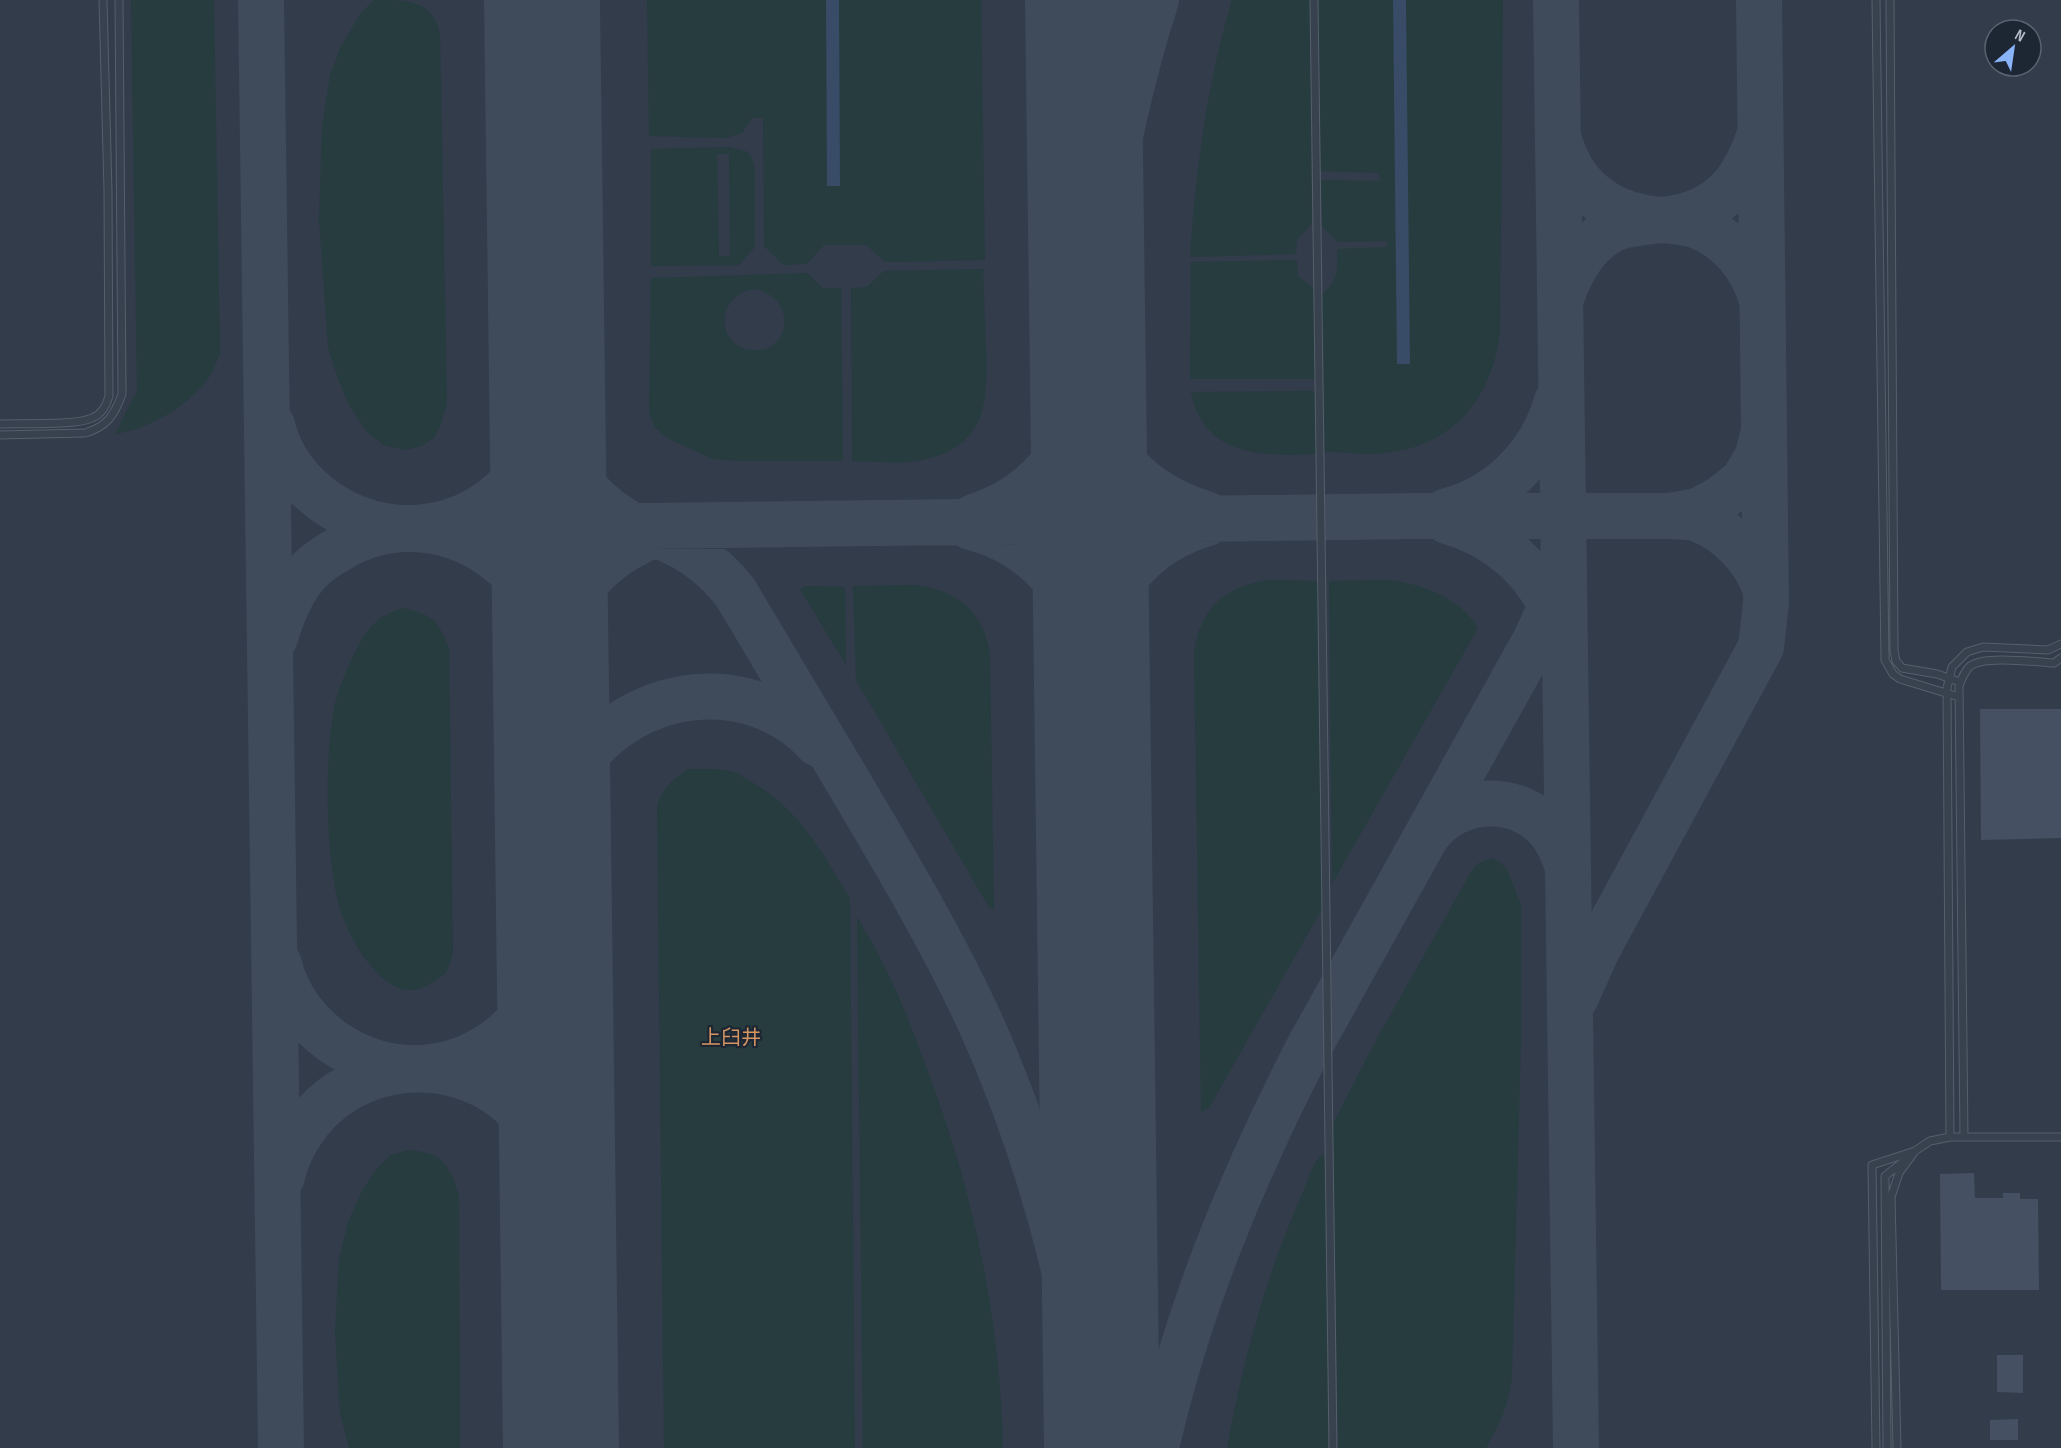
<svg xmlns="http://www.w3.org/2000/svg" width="2061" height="1448" font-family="'Sofia Sans Condensed','Noto Sans JP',sans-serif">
<rect width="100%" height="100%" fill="#242f3e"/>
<path fill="#323c4b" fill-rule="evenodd" d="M0,0H2061V1448H0ZM1995,30H2031V66H1995Z"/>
<path fill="#263c3f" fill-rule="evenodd" d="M131,0H214L220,354C216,362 213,372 207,380C185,408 150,428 115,434L137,391Z
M374,0C408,0 432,0 440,33L447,404L440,426L434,438L421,446L406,450L384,445L368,433L350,407L337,376L328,347L319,219L322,126L330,75L341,46L361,13Z
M647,0H981L985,260L885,262L866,245H824L807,264L784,265L764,246L763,118H752L742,133L727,138L649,136Z
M1232,0H1310L1312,223L1297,240L1296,254L1190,257C1196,170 1207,84 1232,0Z
M1318,0H1503L1500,331C1493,397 1453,447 1384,453C1364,455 1343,452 1324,452L1322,295C1338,279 1338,271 1337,249L1387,247V241L1338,242L1322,226L1321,180L1380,181L1379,173L1320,171Z
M729,147L748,152L752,158L755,168V247L739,265L651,266V149ZM717,154H729L730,256H719Z
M1297,260L1298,276L1314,289L1316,379H1190L1191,262Z
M983,269C984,296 985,322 986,348C988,404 986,447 921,460C899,465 874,461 852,461L851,288L867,287L884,271Z
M807,273L823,288H841L843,461H738L713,459L667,438L655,428L649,412L651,278ZM756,289C798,298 791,355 751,350C713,345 717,292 756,289Z
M1317,391V454C1265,456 1204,458 1191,392Z
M1268,580L1318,581L1322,909L1209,1108L1201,1112L1194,652C1201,608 1224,587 1268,580Z
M1392,580C1425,586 1460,598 1478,628L1332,884L1329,581Z
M915,585C959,591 986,613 990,658L994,909H990L856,680L853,586Z
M806,586L845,587L846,665L800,589Z
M403,608C434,616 436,618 449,648L453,953L446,973C437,979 425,989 414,990C397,991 382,980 372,967C358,952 348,931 341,912C325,862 324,754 335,704C340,684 358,640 372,626C381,616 391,612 403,608Z
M688,769C702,769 719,768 734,772C739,774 745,778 750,781C797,807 824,854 850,899L855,1448H664L657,806C663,788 672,780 688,769Z
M1492,858L1506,867L1521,905V1040L1512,1376C1509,1404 1500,1424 1486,1448H1338L1333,1124L1374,1044L1471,872L1479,863Z
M857,917C885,962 906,1011 924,1061C972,1186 1000,1315 1003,1448H863Z
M408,1150C441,1152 450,1164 459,1195L460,1448H349L340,1413L335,1332L339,1259L349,1220L361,1193L377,1168L391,1155Z
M1323,1154L1326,1160L1330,1448H1227C1243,1361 1266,1275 1302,1194C1308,1182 1312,1162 1323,1154Z"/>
<path fill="#394c67" d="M826,0H839L840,186H827Z
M1393,0H1406L1410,364H1397Z"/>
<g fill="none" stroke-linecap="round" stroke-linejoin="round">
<path stroke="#3f4a5a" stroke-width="46" d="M261,0L281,1448
M532,0L538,14L542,39
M1556,0L1576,1448
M1559,140C1571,183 1601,210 1645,218C1661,221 1679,220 1695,225C1730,238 1753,267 1762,301
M1561,299C1570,271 1587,240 1616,228C1634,221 1655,222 1675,218C1722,210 1745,179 1759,136
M1087,362C1098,239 1118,118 1156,0
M1087,383C1101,451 1140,494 1206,514
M547,408C562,464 588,505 642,530
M272,425C279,457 300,484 326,502C400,554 507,526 538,437C544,421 546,405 547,388
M1447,511C1501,497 1542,454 1557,401
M1670,516L1698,511L1720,499L1743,481L1757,458L1763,435
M974,517C1036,497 1077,448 1087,383
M1447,521C1500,536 1541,573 1559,626
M971,527C1037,544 1083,598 1091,665
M411,529L1417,516H1670C1679,517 1689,516 1698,519C1729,531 1756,559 1766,591
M645,532C681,541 712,563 735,592C774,658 813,724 853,790C898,866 943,942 980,1022C1041,1157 1078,1301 1096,1448
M275,638C282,614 292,588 310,570C319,560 333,553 344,546C416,507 502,538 538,610C546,627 548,646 550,664
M551,663C564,596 599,554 664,531
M1091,666C1101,597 1138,543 1208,523
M1429,833C1459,795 1518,793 1550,831C1559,842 1564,855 1568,868
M553,840C559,815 563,788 577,767C633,686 750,670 818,744
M279,964C286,995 306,1022 332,1041C386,1079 453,1077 504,1035C514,1026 525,1016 532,1005C546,983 551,958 554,932
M1575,999L1597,950L1761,647L1766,603L1759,0
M282,1177C286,1156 297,1137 310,1120C368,1050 479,1053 532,1127C548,1149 554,1173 558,1200
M1156,1448C1188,1307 1243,1175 1309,1047L1535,641L1546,617L1556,587"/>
<path stroke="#3f4a5a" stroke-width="116" d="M542,0L561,1448
M1083,0L1102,1448"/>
</g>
<path fill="#455162" d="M1980,709H2061V838L1981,840Z
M1974,1173L1975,1198H2003V1193H2020V1199H2038L2039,1290H1941L1940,1174Z
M1997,1355H2023V1393L1997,1392Z
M2018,1419V1440H1990V1420Z"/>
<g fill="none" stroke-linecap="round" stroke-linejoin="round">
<defs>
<path id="lane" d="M1314,0L1333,1448
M1876,0L1885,660L1893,674L1900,679L1959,697
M1890,0L1894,651L1896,661L1902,668L1937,674L1960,682
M0,424C21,423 74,426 92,418C102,414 106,406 109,396L108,191L103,0
M0,435L85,433C107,427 115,414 122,394L119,0
M1950,1137L1947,688L1952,667L1967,652L1983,647L2048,650L2061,644
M1964,1137L1959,686C1962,678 1964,672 1970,666C1985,655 2035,662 2054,663L2061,658
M1876,1448L1872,1165L1915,1151
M1887,1448L1885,1176L1904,1161
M1897,1448L1891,1197L1899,1173L1915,1151L1930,1141L1950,1137H2061"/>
</defs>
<use href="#lane" stroke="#565f6c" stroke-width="9"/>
<use href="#lane" stroke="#38414e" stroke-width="7"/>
</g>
<g text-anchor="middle" stroke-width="4.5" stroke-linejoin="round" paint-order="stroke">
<g font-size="20" fill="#d59563" stroke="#1d2633">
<text x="731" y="1044">上臼井</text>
</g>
</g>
<g transform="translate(2013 48) rotate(29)"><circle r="28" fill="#1d2633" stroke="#59626f" stroke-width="1.5"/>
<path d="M0-4.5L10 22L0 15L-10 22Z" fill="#8ab4f8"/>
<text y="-9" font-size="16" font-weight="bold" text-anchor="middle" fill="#b4bcc9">N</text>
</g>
</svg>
